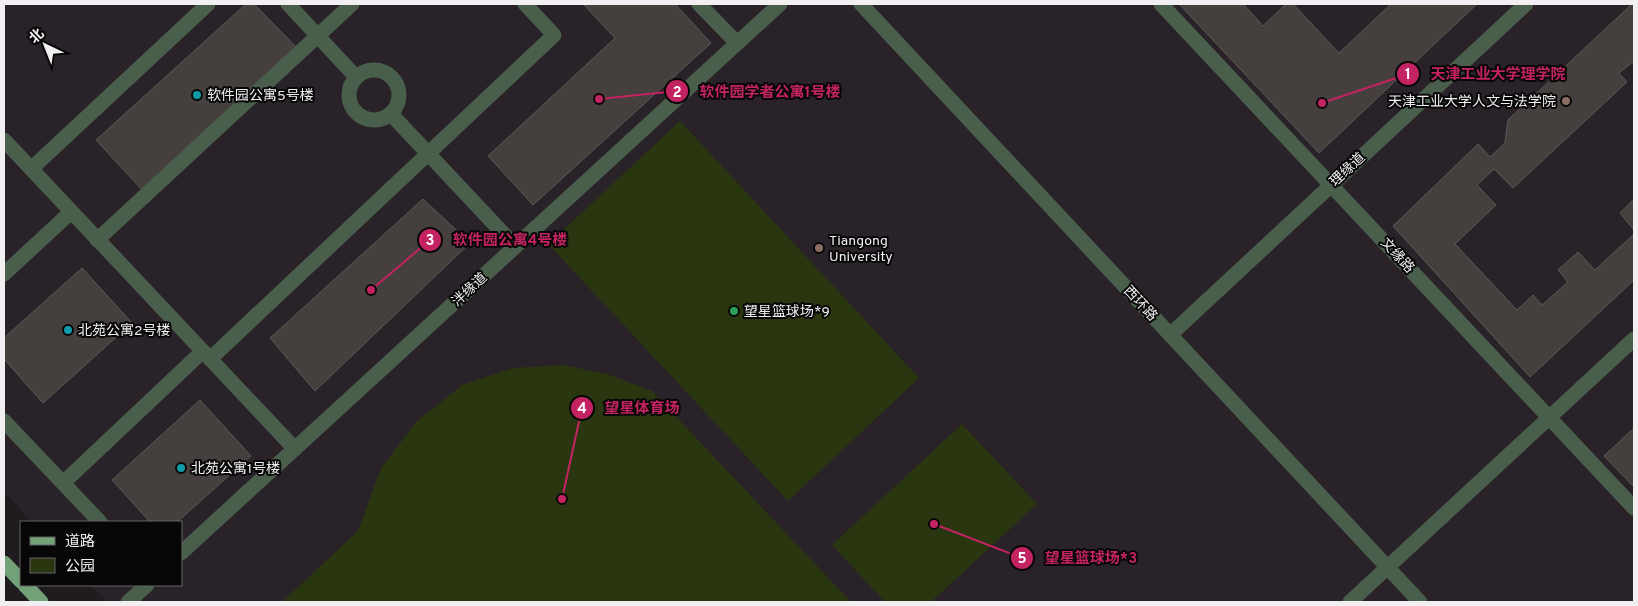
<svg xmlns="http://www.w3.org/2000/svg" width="1638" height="606" font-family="Overpass,'Noto Sans SC',sans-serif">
<rect width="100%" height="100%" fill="#1f1b1e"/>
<path fill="#2a2229" d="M4,4H1634V602H107L90,585H181V522H32L4,492Z"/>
<path fill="#2a3610" d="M680,121L919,378L788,501L548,244Z
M563,365L607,374L652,391L851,602H282L358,531L381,468L416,422L462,385L514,368Z
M962,424L1037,504L931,602H885L832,545Z"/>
<path fill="#45403d" stroke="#5d5855" d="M246,4H254L298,49L144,192L96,140Z
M583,4H675L711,43L533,205L488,156L615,38Z
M1179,4H1246L1244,5L1263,26L1286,4H1293L1339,53L1391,4H1477L1319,153Z
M1632,4H1634V61L1619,73L1627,82L1513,188L1494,169L1477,185L1496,205L1455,244L1517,310L1533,295L1542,305L1568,282L1558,270L1578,252L1595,270L1634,234V280L1530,377L1393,226L1478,144L1490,157L1505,143L1508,120Z
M423,199L470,243L315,391L270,338Z
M1634,199V230L1620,213Z
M82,268L132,323L43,403L4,359V338Z
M200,400L251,456L177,522H150L112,480Z
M1634,428V487L1604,456Z"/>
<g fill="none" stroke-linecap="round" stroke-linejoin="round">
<path stroke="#495f4b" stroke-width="15" d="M288,4L356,77
M699,4L737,43
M861,4L1420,602
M1161,4L1634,508
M349 95a25 25 0 1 1 50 0a25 25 0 1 1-50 0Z
M391,114L515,246
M4,140L295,449
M31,169L208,4
M97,240L352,4
M4,274L71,212
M1170,335L1526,4
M210,359L554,35L525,4
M4,421L100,522
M63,483L203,351
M181,553L780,4
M128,602L147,585
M1350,602L1634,339"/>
<path stroke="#73a278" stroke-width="15" d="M4,563L21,581
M25,585L41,602"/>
</g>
<g fill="#0f9aa8" stroke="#080708" stroke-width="2">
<circle cx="197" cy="95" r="5"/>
<circle cx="68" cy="330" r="5"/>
<circle cx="181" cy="468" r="5"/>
</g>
<g fill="#8d6e63" stroke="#080708" stroke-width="2">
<circle cx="1566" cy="101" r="5"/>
<circle cx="819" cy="248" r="5"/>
</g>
<circle fill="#2e9e5b" stroke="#080708" stroke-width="2" cx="734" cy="311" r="5"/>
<g text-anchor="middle" stroke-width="4" stroke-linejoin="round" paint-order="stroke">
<g font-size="14" fill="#f1eff1" stroke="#080708" text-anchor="start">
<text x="207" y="100">软件园公寓5号楼</text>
<text x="1556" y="106" text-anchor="end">天津工业大学人文与法学院</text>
<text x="829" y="245">Tiangong<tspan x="829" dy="16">University</tspan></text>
<text x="744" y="316">望星篮球场*9</text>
<text x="78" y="335">北苑公寓2号楼</text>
<text x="191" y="473">北苑公寓1号楼</text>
</g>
<g font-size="14" fill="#f1eff1" stroke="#080708">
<text transform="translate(1347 169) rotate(-43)" y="5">理缘道</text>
<text transform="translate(1398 255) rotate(47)" y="5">文缘路</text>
<text transform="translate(469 289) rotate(-43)" y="5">泮缘道</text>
<text transform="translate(1141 303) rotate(47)" y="5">西环路</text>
</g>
</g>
<path fill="none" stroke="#c42362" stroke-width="2" d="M1322 103L1408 74M599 99L677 91M371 290L430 240M562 499L582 408M934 524L1022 558"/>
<g fill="#c42362" stroke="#080708" stroke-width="2">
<circle cx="1322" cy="103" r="5"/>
<circle cx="599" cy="99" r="5"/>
<circle cx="371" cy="290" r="5"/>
<circle cx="562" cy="499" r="5"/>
<circle cx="934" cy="524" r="5"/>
<circle cx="1408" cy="74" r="12"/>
<circle cx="677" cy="91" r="12"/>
<circle cx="430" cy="240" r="12"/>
<circle cx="582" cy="408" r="12"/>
<circle cx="1022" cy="558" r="12"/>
</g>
<g font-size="15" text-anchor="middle" font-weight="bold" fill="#fff">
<text x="1408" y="79">1</text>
<text x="677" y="97">2</text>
<text x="430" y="245">3</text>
<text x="582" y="413">4</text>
<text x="1022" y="563">5</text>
</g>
<g font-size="15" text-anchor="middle" font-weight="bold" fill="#c42362" stroke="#080708" stroke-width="4" stroke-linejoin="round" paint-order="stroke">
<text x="1498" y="79">天津工业大学理学院</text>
<text x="770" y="97">软件园学者公寓1号楼</text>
<text x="510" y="245">软件园公寓4号楼</text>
<text x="642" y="413">望星体育场</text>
<text x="1091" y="563">望星篮球场*3</text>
</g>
<rect width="1638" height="606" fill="none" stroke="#f1eff1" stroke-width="10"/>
<rect x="20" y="521" width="162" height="65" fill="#080708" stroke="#656465"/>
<rect x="30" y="537" width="25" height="8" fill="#73a278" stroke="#656465"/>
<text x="65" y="546" font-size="15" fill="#f1eff1">道路</text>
<rect x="30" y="558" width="25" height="15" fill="#2a3610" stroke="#656465"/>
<text x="65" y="571" font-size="15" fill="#f1eff1">公园</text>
<g transform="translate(45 45) rotate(317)" stroke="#080708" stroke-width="4" paint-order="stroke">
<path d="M0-4L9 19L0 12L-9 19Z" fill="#f1eff1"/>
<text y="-8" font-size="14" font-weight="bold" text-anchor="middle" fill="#f1eff1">北</text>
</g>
</svg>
